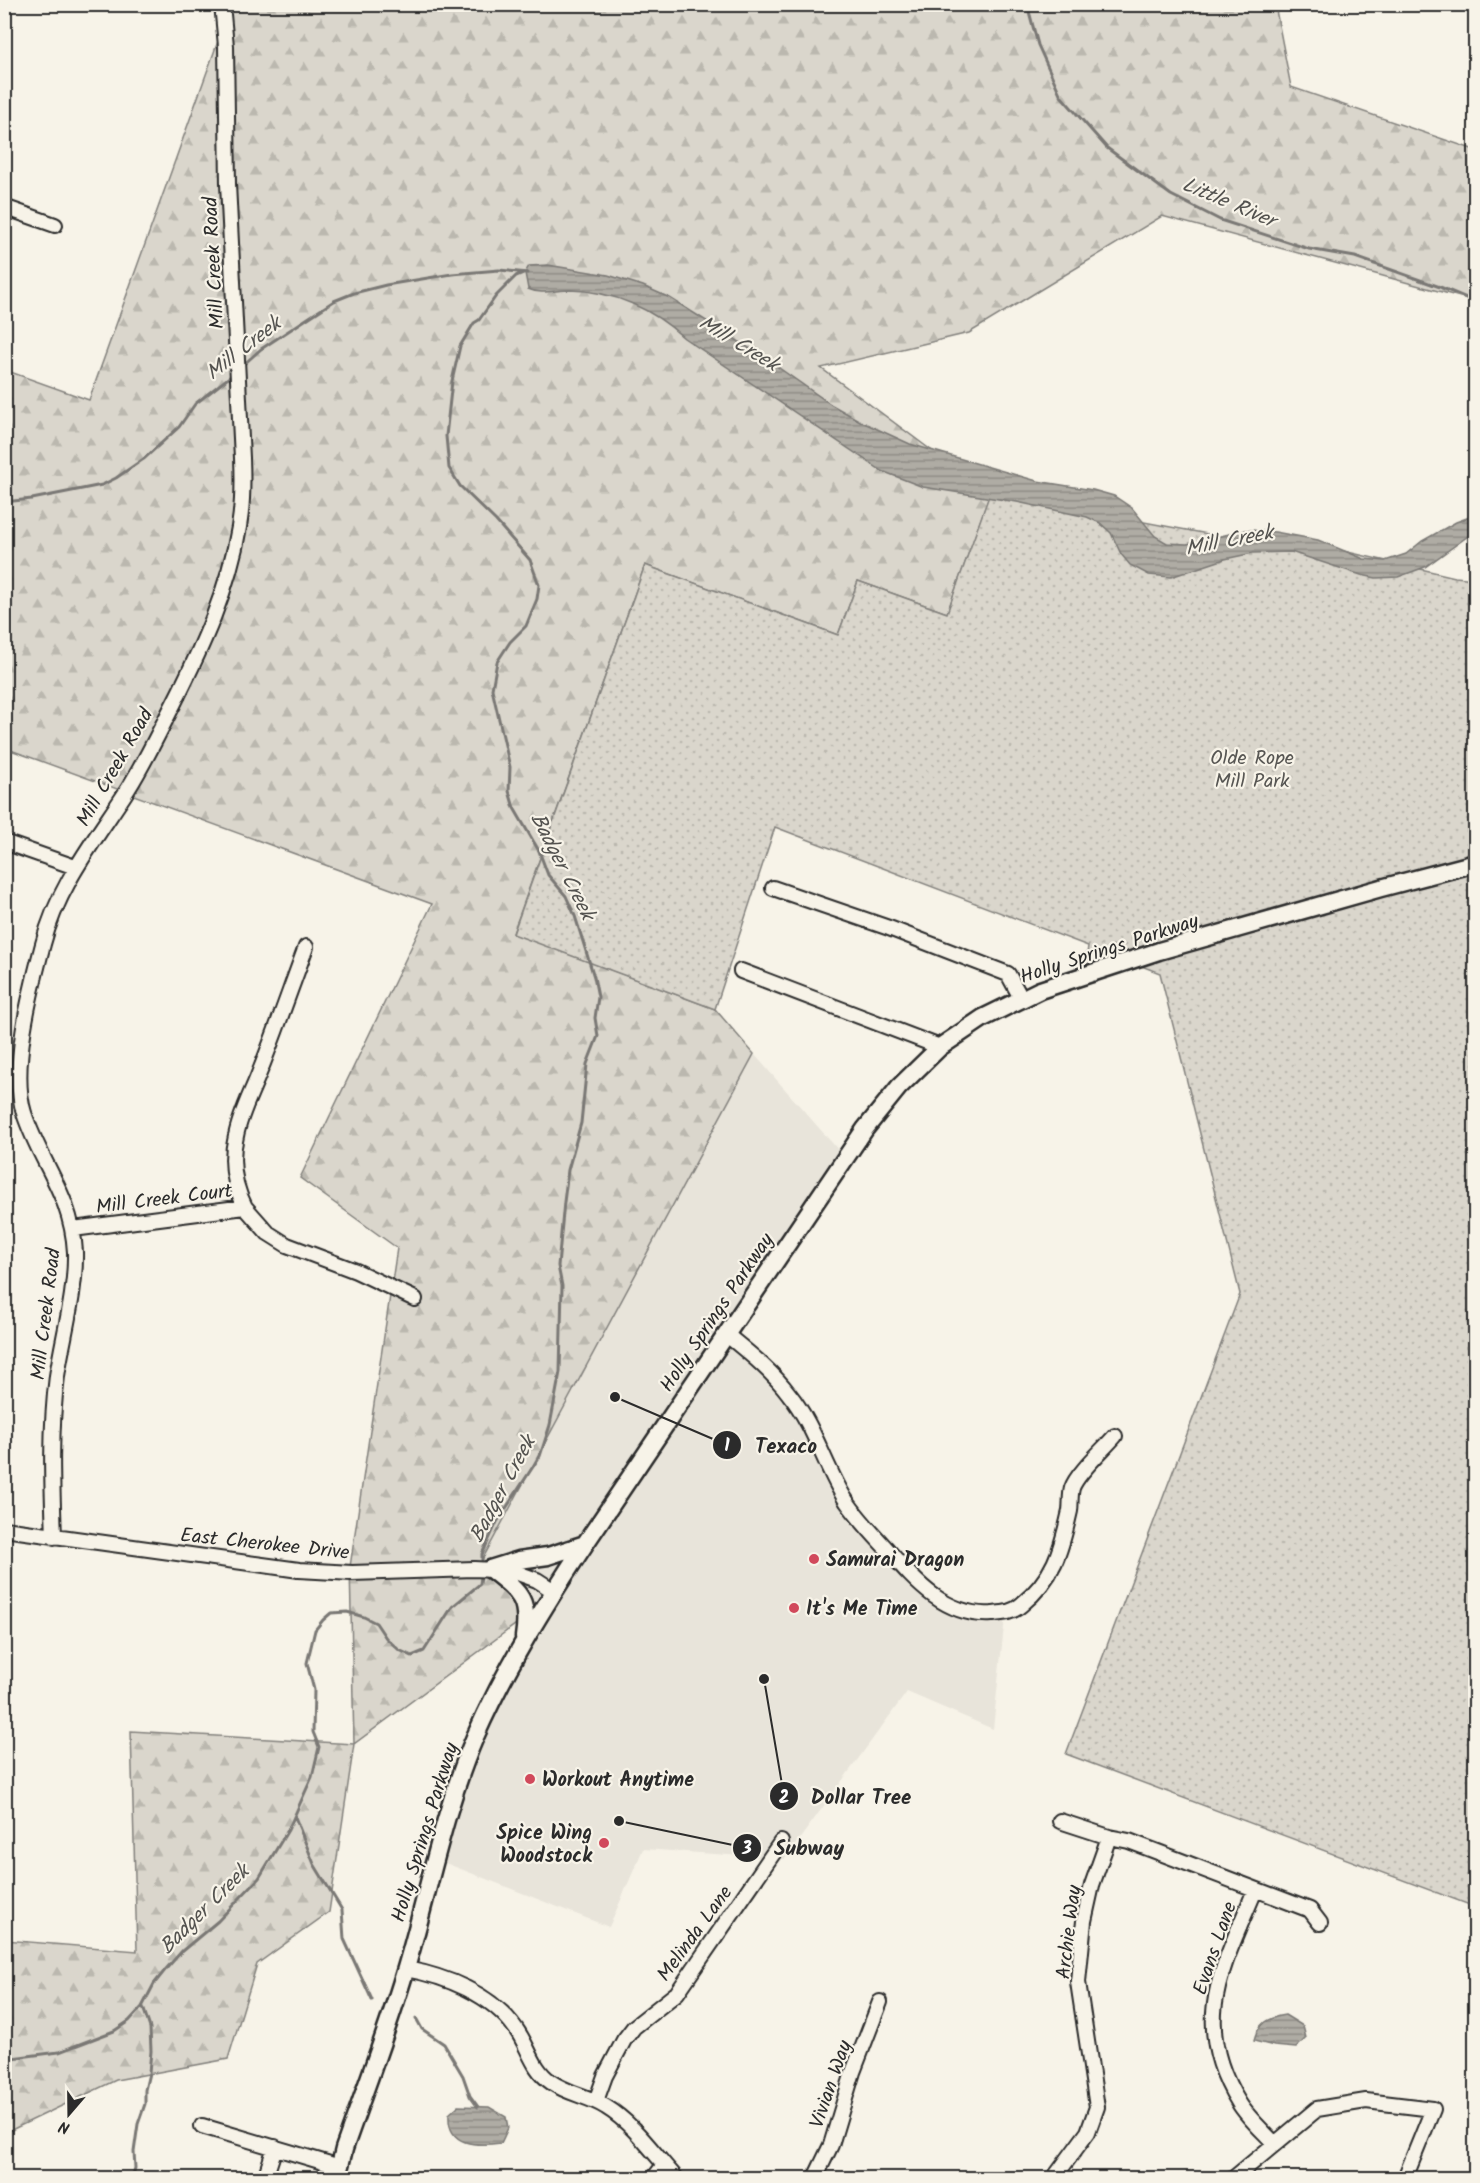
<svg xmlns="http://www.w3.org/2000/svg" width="1480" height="2183" font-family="Kalam,sans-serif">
<defs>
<pattern id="forest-firs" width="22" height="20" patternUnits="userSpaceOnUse" patternTransform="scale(1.5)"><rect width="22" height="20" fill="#dad6cc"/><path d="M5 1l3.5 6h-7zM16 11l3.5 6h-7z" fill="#bbb8af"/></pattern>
<pattern id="park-dots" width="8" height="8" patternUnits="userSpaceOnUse" patternTransform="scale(1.5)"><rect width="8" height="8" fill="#dad6cc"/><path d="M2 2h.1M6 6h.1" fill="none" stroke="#bbb8af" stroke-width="1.8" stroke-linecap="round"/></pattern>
<pattern id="water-rules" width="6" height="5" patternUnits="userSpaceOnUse" patternTransform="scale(1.5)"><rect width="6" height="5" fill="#afaca4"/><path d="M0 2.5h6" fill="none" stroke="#8f8c86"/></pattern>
</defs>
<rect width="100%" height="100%" fill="#f7f3e8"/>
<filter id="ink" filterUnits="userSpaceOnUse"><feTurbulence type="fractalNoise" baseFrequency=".0167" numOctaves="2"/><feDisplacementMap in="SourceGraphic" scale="12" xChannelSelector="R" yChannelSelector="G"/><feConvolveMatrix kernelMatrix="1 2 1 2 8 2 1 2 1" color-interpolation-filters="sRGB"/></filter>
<g filter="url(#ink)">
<path fill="#e8e4da" d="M754,1054L841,1153L725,1328L756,1354L811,1435L880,1547L944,1606L972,1620L1005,1617L993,1729L907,1692L785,1859L643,1849L609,1927L435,1859L533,1623L481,1563Z"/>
<path fill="url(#forest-firs)" stroke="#82807c" stroke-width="1.5" d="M231,5H1275L1291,87L1475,150V301L1162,216L969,333L821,368L990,494L947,613L858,581L838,635L645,565L513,933L715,1009L754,1054L481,1562L527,1616L354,1744L329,1912L257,1964L228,2059L116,2080L5,2133V1940L137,1951L131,1731L354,1744L350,1567L397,1248L300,1178L432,904L5,748V370L89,400Z"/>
<path fill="url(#park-dots)" stroke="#82807c" stroke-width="1.5" d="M990,493L1229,538L1253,530L1455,577L1475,579V1907L1066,1754L1240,1294L1160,973L1123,959L1085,970L1088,946L775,827L715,1009L513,934L645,565L838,635L858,581L947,613Z"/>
<path fill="url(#water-rules)" stroke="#7a7874" stroke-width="1.5" d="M548,265L608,275L643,286L670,298L762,356L832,405L862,422L910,444L1037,481L1093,490L1114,496L1132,508L1155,536L1167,543L1187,544L1246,530L1275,532L1318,540L1364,559L1385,561L1406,554L1422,541L1456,522L1475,515V534H1471L1425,567L1398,577L1376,578L1361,575L1291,552L1253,553L1225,559L1171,577L1149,575L1130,565L1121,554L1111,533L1100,523L1087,517L1017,502L923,487L882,471L684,338C653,309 613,291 570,290C555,290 541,295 528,289L525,273L529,266Z
M1285,2015L1303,2026L1306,2038L1296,2048L1274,2046L1254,2041C1259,2022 1267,2018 1285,2015Z
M458,2106L489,2107L506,2117L508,2128L501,2143C477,2146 447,2147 449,2114Z"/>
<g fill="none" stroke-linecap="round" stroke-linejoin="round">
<path stroke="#7a7874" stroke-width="3" d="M1027,4L1038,45L1061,96L1107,148L1171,195L1220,220L1309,249L1355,257L1440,287L1476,302
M242,366L261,349L334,301L354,293L386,285L452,274L499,270L528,273
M4,502L32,499L102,485L116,478L145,458L179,427L195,404L232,375
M482,1560V1554L497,1522L540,1456L550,1425L560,1372L562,1286L558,1266L564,1202L568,1170L581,1123L587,1064L598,1036L595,1018L598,997L594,977L575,916L566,896L548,875L539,851L514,808L509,791L510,767L492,689L497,662L510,642L526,626L537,599L539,585L530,560L496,521L460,486L449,468L446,436L452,381L460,346L474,323L479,320L496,296L516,276L523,273
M295,1817L314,1864L342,1910L344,1939L372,2000
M416,2018L422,2029L444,2044L463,2076L470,2096L478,2107
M4,2059L59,2052L114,2031L129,2021L142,2007L154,1984L166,1969L182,1951L218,1921L259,1878L288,1830L312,1777L319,1747L313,1732L314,1690L307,1663L315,1630L323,1620L331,1613L347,1612L364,1617L376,1623L386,1638L399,1650L412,1656L424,1651L452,1607L480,1584L481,1577
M132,2178L135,2168L134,2152L138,2124L145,2104V2090L149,2073L151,2051L150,2028L143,2007"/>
<defs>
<path id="minor" d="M4,207L55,225
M4,842L75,867
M773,888L889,928L1008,974L1021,998
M741,971L940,1047
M245,1207C234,1185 230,1160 236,1136C240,1115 250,1096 258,1076C275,1034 290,990 306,947
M73,1229L245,1207L268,1233L287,1245L356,1271L415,1299
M727,1335C749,1353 772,1371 789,1394C815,1426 825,1468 847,1502C858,1518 872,1533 885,1547C914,1580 944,1617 992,1614C1003,1613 1012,1613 1021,1605C1054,1578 1061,1551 1070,1511C1071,1504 1070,1495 1072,1488C1077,1473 1104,1449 1115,1436
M4,1529L299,1570L352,1573L474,1569L512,1571L537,1580L554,1591
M54,1537C52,1483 50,1430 57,1376C63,1336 76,1293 75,1252C72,1195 40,1163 24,1113C10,1068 31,990 43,944C58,885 96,839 128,789C145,762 159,732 174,703C202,647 229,589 239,527C243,504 243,481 242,458L228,184L226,46L222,4
M1060,1821L1109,1837
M1255,1890C1223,1968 1189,2022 1239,2103C1248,2118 1263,2131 1275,2144
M406,1969C445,1976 492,1994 516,2029C529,2047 532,2069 551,2082C568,2094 589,2096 606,2107C634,2124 654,2154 676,2178
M596,2101L605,2076L624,2040L634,2027L677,1993L781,1842
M202,2126L340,2167
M265,2178L275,2147
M654,2178L664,2165
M815,2178L831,2145L853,2072L880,2002
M1054,2178L1088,2132L1097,2107L1078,1982L1084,1921L1092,1885L1109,1837L1129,1841L1310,1910L1320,1923
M1234,2178L1317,2109L1366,2101L1433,2109L1405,2178"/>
<path id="major" d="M490,1569L519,1560L548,1556L585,1544
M490,1569C519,1592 530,1598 524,1637
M337,2178L344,2149C365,2089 388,2029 406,1968C429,1891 443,1812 475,1737C505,1669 544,1606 585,1544L865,1129L899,1087L940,1047L983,1018L1040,990L1159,951L1381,888L1476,863"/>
</defs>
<use href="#minor" stroke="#2b2b2b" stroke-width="18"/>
<use href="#major" stroke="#2b2b2b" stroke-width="21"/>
<use href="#minor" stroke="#f7f3e8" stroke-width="14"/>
<use href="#major" stroke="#f7f3e8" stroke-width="16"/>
</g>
</g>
<g fill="#d1495b" stroke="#f7f3e8" stroke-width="2">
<circle cx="814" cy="1559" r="6"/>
<circle cx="794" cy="1608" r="6"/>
<circle cx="530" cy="1779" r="6"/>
<circle cx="604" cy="1843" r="6"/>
</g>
<g text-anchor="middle" stroke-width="4.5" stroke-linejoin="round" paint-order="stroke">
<g font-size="20" fill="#2b2b2b" stroke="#f7f3e8">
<text transform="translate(213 263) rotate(-93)" y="7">Mill Creek Road</text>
<text transform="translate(114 767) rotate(-60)" y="7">Mill Creek Road</text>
<text transform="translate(1109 948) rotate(-18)" y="7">Holly Springs Parkway</text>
<text transform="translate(164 1198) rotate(-7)" y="7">Mill Creek Court</text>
<text transform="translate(716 1312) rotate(-56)" y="7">Holly Springs Parkway</text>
<text transform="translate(45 1314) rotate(-83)" y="7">Mill Creek Road</text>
<text transform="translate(265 1543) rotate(6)" y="7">East Cherokee Drive</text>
<text transform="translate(424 1832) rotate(-73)" y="7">Holly Springs Parkway</text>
<text transform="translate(1068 1932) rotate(-83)" y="7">Archie Way</text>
<text transform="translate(694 1933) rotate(-54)" y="7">Melinda Lane</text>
<text transform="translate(1214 1948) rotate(-71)" y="7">Evans Lane</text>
<text transform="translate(830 2084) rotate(-71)" y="7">Vivian Way</text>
</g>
<g font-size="20" fill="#575653" stroke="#f7f3e8">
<text x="1252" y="764">Olde Rope<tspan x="1252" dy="23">Mill Park</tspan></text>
</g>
<g font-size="20" font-weight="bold" fill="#2b2b2b" stroke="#f7f3e8" text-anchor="start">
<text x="826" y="1566">Samurai Dragon</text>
<text x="806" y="1615">It's Me Time</text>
<text x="542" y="1786">Workout Anytime</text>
<text x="592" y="1839" text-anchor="end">Spice Wing<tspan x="592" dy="23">Woodstock</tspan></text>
</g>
<g font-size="21" font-style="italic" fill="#53524f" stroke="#f7f3e8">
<text transform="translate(1229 202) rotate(23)" y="7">Little River</text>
<text transform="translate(739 343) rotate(31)" y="7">Mill Creek</text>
<text transform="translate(243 348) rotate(-38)" y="7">Mill Creek</text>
<text transform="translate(1229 540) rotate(-11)" y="7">Mill Creek</text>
<text transform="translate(563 866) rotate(63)" y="7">Badger Creek</text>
<text transform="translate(502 1489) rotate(-62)" y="7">Badger Creek</text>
<text transform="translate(204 1909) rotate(-45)" y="7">Badger Creek</text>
</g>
</g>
<path fill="none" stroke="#2b2b2b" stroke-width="2" d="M615 1397L727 1445M764 1679L784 1796M619 1821L747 1848"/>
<g fill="#2b2b2b" stroke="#f7f3e8" stroke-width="2">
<circle cx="615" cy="1397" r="6"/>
<circle cx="764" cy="1679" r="6"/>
<circle cx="619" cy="1821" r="6"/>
<circle cx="727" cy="1445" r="15"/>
<circle cx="784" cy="1796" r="15"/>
<circle cx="747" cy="1848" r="15"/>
</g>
<g font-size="18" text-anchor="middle" font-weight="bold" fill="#fff">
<text x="727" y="1451">1</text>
<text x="784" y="1803">2</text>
<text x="747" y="1854">3</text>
</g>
<g font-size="21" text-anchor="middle" font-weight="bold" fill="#2b2b2b" stroke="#f7f3e8" stroke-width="4.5" stroke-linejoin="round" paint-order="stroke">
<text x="786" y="1453">Texaco</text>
<text x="861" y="1804">Dollar Tree</text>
<text x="809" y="1855">Subway</text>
</g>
<rect width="1480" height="2183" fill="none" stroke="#f7f3e8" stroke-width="24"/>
<rect x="12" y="12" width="1456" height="2159" fill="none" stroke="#2b2b2b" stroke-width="2" filter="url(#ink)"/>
<g transform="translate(69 2114) rotate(200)" stroke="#f7f3e8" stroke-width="4.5" paint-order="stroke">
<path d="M0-4.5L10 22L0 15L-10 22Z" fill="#2b2b2b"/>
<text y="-9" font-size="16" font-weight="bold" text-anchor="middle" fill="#2b2b2b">N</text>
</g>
</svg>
